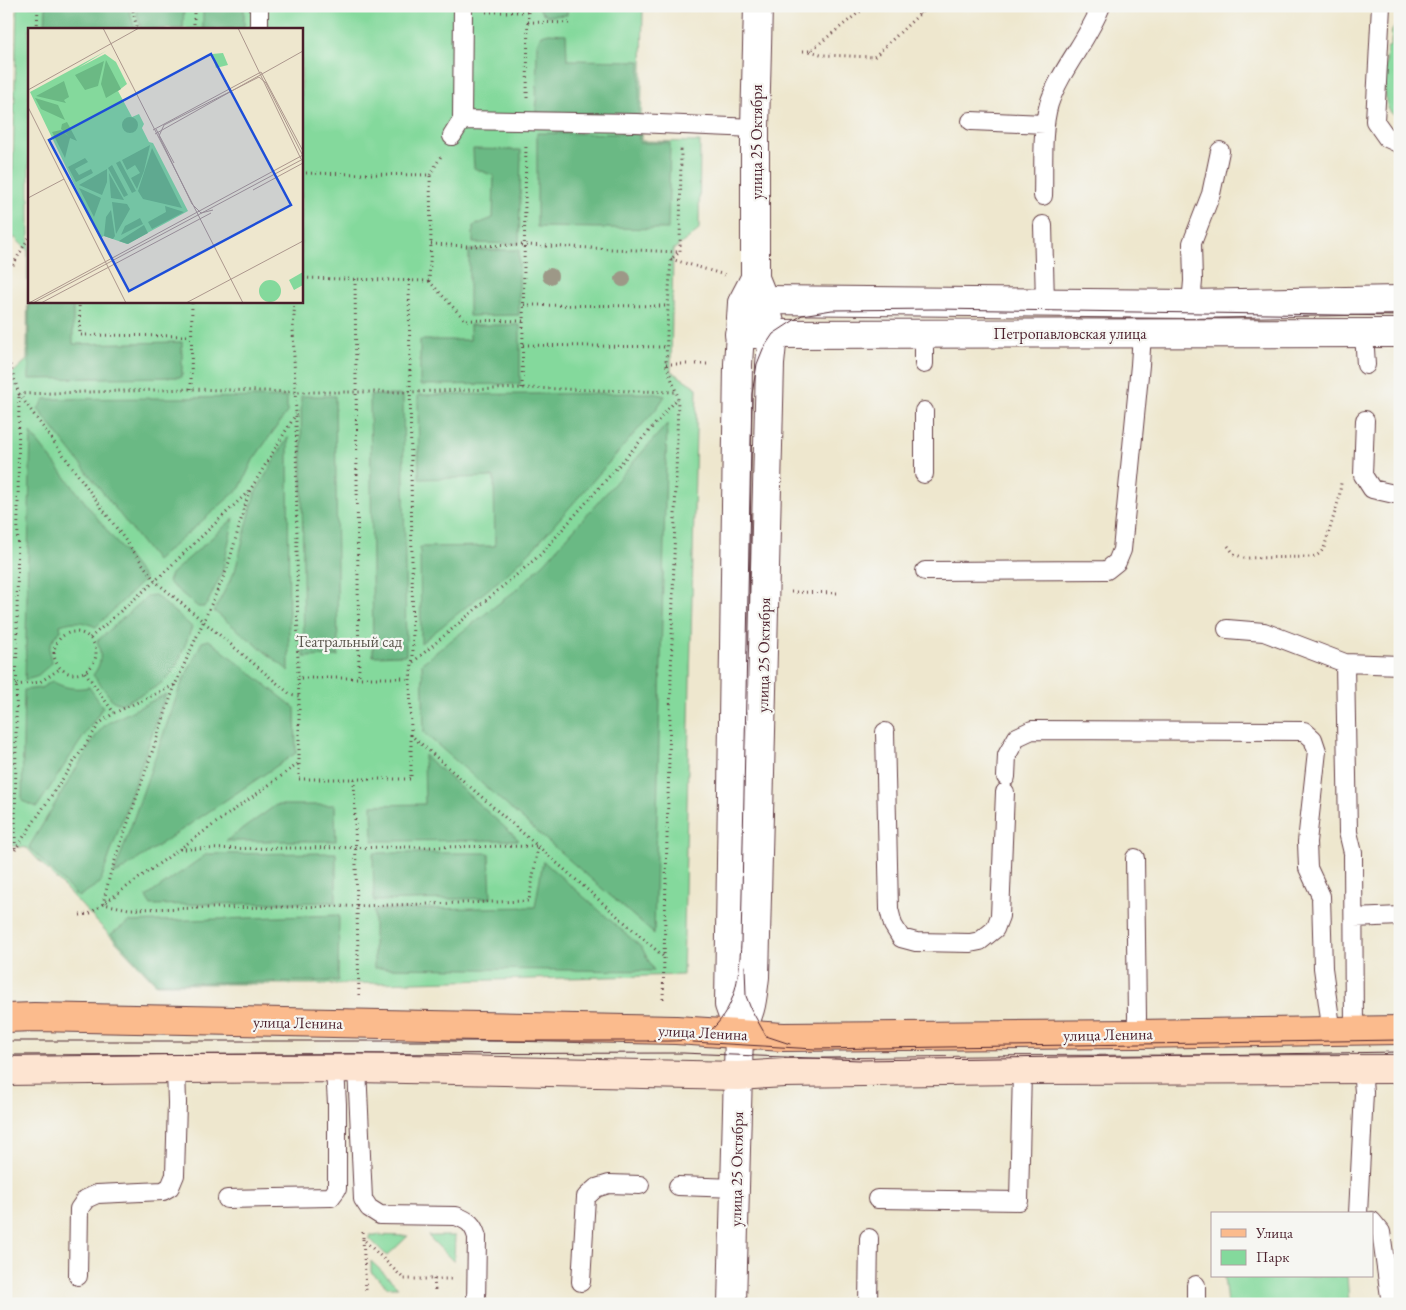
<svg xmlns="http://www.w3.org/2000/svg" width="1406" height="1310" font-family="'EB Garamond',serif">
<rect width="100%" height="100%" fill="#f6f6f2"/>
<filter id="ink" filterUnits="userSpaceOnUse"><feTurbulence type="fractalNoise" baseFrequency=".02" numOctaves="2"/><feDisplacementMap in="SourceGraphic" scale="10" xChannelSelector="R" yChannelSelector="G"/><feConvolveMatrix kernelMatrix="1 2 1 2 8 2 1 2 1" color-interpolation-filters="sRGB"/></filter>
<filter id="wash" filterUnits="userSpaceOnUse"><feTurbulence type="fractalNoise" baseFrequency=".0096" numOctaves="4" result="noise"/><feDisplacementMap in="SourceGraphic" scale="20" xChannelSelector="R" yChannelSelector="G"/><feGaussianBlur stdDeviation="1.12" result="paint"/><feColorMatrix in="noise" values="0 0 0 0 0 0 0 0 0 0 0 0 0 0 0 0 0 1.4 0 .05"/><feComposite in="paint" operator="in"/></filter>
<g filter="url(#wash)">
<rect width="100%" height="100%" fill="#eee7ce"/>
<path fill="#84d99c" stroke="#677c64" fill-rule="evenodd" d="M17,6H643L641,141L700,142L699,230L673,250L671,371L697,388L683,975L337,984H156L27,848L6,845V379L27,360L28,251L14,237L11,243ZM29,29H301V301H29Z
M1400,19V118C1395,116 1390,113 1388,108C1382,96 1386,62 1387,48L1391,45L1392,31Z
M370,1235L408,1236L387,1256L370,1239Z
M428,1236H455L454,1262Z
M371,1261L398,1287H388L371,1272Z
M1224,1276H1347L1349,1303L1227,1304Z"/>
<path fill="#6bb984" stroke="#5a6c58" d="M46,6H128L135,29H45Z
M135,6H184L183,29H141Z
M203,6H244V29H203Z
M539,6H567V15L548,16L541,12Z
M549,33L566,34L567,60L640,61L639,115L536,113L537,44L541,35Z
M537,133L639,134V143H670L668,229L537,227Z
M473,149L521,150L519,244L473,243V226L493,218L494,176L474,168Z
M469,250H519V315L469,316Z
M29,301H73V344L182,342V377L29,379Z
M470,325H520V384L420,385V340H470Z
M653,393L665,396L657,408L533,549L506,575L421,643L420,547L495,546L494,477L419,479L418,395Z
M370,395H403L406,655L373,656Z
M301,396H335L338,656L304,657Z
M287,397V412L253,460L240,488L156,561L38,409L45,399Z
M667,424L654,934L424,733L422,663L516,590L546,561Z
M31,433L145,579L96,627C81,621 76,620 60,625L61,631C51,639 46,649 52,663L36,677L25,680Z
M288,437L289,671L214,611L235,571L255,493Z
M234,518L222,573L207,604L204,607H198L168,582L171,574Z
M155,595L192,627C187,639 180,661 173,671C162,688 139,695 121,704L113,701L93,675C102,664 102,654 97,641L148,596Z
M209,640L295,708L296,753L119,872L114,874L180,687L202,642Z
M52,681C64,688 75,690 89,687L103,707L37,807L22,801L24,690L41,688Z
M166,694L100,883L78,897L29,847L97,734L106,724Z
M424,755L519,840L373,841L372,805L425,804Z
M276,805H335L336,841H226Z
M336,853V902L151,905L146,897L207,854Z
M373,853H489L491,898L374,901Z
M543,861L642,948L654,971L374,968V910L535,907Z
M339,915L338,981L157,983L111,934L129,922Z"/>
</g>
<g filter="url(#ink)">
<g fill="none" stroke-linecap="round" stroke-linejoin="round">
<defs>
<path id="service" d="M1381,6L1375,121L1387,138L1400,144
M259,29V6
M462,120L636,123L755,128
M971,121L1045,124
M452,136L462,120L463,6
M1043,196C1044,168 1041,131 1049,104C1060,70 1088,40 1101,6
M1043,225L1045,302
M1191,304L1193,281L1192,243L1211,194L1220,151
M924,333V364
M1364,333L1366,365
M1365,420L1363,475L1372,489L1394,494L1400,493
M924,474V411
M925,571L1107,570L1117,562L1122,550L1140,365L1142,333
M1227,629L1264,632L1345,663
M885,732L889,909L893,925L901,938L916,942L970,943L980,941L995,929L1000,916L1005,792
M1006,777L1007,755L1017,737L1032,730L1304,731L1313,739L1317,751L1307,842L1308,868L1321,896L1323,968L1330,1019L1334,1031
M1135,858L1137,1017L1136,1034
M1354,918L1400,916
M1354,1031L1353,853L1348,832L1345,663L1400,665
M357,1068L363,1199L369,1208L380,1215L456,1216C469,1221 473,1224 477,1237L476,1304
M678,1186L736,1188
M227,1199L331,1197L337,1189V1104L335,1069
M877,1199L1019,1201L1022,1070
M1358,1214L1364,1092L1362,1069
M1372,1221L1381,1232L1391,1304
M78,1276L79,1209L86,1199L97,1194L163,1191L170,1187L175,1175L177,1103L176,1069
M581,1282L586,1197L596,1188L609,1184L640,1185
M1196,1285V1304
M868,1304L869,1238"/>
<path id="minor" d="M742,303L764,300L1191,304L1400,300
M739,334L1400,333"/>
<path id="tertiary" d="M739,1033C752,1012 752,1001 755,977L770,364L773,334L764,300L755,278V128L758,6
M732,1304L739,1033L729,1005L738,364L742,303L755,278"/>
<path id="secondary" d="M6,1071L176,1069L357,1068L738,1076L784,1073L1022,1070L1400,1069"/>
<path id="primary" d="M6,1018L34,1017L676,1030L783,1037L1136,1034L1400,1030"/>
</defs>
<use href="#service" stroke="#633d43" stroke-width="20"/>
<use href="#minor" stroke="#633d43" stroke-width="30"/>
<use href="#tertiary" stroke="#633d43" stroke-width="30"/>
<use href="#secondary" stroke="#633d43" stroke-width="30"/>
<use href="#primary" stroke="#633d43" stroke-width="30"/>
<path stroke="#633d43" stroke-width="3" stroke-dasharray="1 4" stroke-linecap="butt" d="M132,6L137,29
M913,6L920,14
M486,12H528
M528,22L570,23
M37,29L38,6
M194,29V6
M803,51H810L867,6
M810,51L824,55L874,57L928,6
M527,98L528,6
M301,173L430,175L431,244L429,281L301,278
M430,175L441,156
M431,244L467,246L525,245L679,252
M671,259L725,275
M13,265L29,237
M355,279L359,678
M409,280L413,656L410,678
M429,281L465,320L523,321
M79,301L80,335L191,336
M295,301L293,328L296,414L298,678
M524,305L668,306
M523,345L666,347
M666,364H710
M10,365L19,394L191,389L295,392H410L522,388L675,392
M522,388L526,144
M191,389L192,301
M19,394L155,581L290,694L299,696
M1228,546L1234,554L1244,558L1311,557C1317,556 1320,554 1324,548L1339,499L1341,483
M791,592L841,593
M54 653a21 21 0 1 1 42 0a21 21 0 1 1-42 0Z
M90,638L155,581L248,492
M413,662L540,555L678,398
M85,672L114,713
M16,685L40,682L61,668
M175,685L110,875L103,904L129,909L357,906L529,901L538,846L180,849
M411,735V779H299V696L298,678H410L411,735L663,956
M354,779L359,996
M15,848L19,394
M15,850L100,723L114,713L175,685L227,569L249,492L296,414
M80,915L89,914L298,764
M663,999L678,397L666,364L668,306L671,259L680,252L681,148
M363,1232V1239L404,1279H453
M363,1239L366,1290
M434,1279L435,1290"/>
<use href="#service" stroke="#fff" stroke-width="18"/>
<use href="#minor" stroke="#fff" stroke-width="28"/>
<use href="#tertiary" stroke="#fff" stroke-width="28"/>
<use href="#secondary" stroke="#fde4d1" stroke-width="28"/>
<use href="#primary" stroke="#fbbb8d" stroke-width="28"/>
<path stroke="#4a1f2b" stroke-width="1" d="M745,966L746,996L751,1009L766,1036L790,1044
M6,1041H655
M648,1041C662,1041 689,1042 702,1037C708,1035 712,1029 717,1024C737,1001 739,974 741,944L752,394L757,364L763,349L773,334L802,315L832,310L937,309L1400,316
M693,1042L815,1049L1400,1040
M6,1055L682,1053L860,1060L1400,1052"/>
</g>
<g fill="#9d9887">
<circle cx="550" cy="276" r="8"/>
<circle cx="623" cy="279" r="8"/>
</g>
</g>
<g text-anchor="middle" stroke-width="4.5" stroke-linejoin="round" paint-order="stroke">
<g font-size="16" fill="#4a1f2b" stroke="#f6f6f2">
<text transform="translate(756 142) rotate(-90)" y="6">улица 25 Октября</text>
<text x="1070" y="339">Петропавловская улица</text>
<text transform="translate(763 655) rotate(-89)" y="6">улица 25 Октября</text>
<text transform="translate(298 1022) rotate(1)" y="6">улица Ленина</text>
<text transform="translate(703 1032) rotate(3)" y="6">улица Ленина</text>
<text transform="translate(1108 1034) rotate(-1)" y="6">улица Ленина</text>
<text transform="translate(736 1169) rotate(-89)" y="6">улица 25 Октября</text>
</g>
<g font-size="16" fill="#5b574d" stroke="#f6f6f2">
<text x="349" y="647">Театральный сад</text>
</g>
</g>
<g transform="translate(28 28)">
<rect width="275" height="275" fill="#eee7ce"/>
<path d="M78,23L50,40L77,26L88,34L99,56L90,63L104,89L111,86L116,96L114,100L121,114L125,115L160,183L99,216L76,208L72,210L2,64ZM195,25L200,37L188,40L184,26ZM275,244V257L266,262L261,252ZM231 263a11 11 0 1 1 22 0a11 11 0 1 1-22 0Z" fill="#84d99c"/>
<path d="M78,32L93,61L78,70L73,56ZM76,33L70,58L57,62L47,47ZM36,53L41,69L36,72L38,75L8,68ZM7,70L30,77L37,92L13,81ZM94 97a8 8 0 1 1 16 0a8 8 0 1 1-16 0ZM39,94L49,113L42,110L37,130L24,104L33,102L41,109L33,101L34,96ZM122,117L116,143L109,161L103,150L112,145L107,137L99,142L94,132ZM124,120L154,180L115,171L110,163ZM57,130L60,134L47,141L51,147L63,141L65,145L48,154L40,139ZM92,133L108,163L104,165L88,135ZM84,137L100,167L96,169L80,140ZM79,141V154L74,167L51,157ZM81,145L96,172L83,170ZM51,160L73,170L66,189ZM84,174L99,176L102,181L88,206ZM137,178L156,184L124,201L120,194L138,184ZM83,182L87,208L85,211L76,208L78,189ZM112,190L115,196L93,207L97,198ZM116,197L120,205L100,216L91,213Z" fill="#6bb984"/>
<path fill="none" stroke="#ac978d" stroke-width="1" d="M75,0L215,275M210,0L273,131M233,44L275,123M0,62L111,0M0,79L98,275M128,101L146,135M125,102L233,44M127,106L275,23M225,162L275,135M0,170L36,151M185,182L173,185L164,176L131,108L136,97L231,49L238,55L275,128M1,275L275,127M5,275L275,131M13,275L183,185M158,275L275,213"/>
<path fill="#1d4ed8" fill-opacity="0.15" stroke="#1d4ed8" stroke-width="2.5" d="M183,26L263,177L101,263L21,112Z"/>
<rect width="275" height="275" fill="none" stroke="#4a1f2b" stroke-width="2.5"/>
</g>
<rect width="1406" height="1310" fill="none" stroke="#f6f6f2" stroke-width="25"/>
<rect x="1211" y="1212" width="162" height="65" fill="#f6f6f2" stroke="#b1a0a2"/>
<rect x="1221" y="1229" width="25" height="8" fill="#fbbb8d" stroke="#b1a0a2"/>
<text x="1256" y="1238" font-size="15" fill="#4a1f2b">Улица</text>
<rect x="1221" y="1250" width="25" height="15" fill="#84d99c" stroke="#b1a0a2"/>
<text x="1256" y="1262" font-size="15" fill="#4a1f2b">Парк</text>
</svg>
